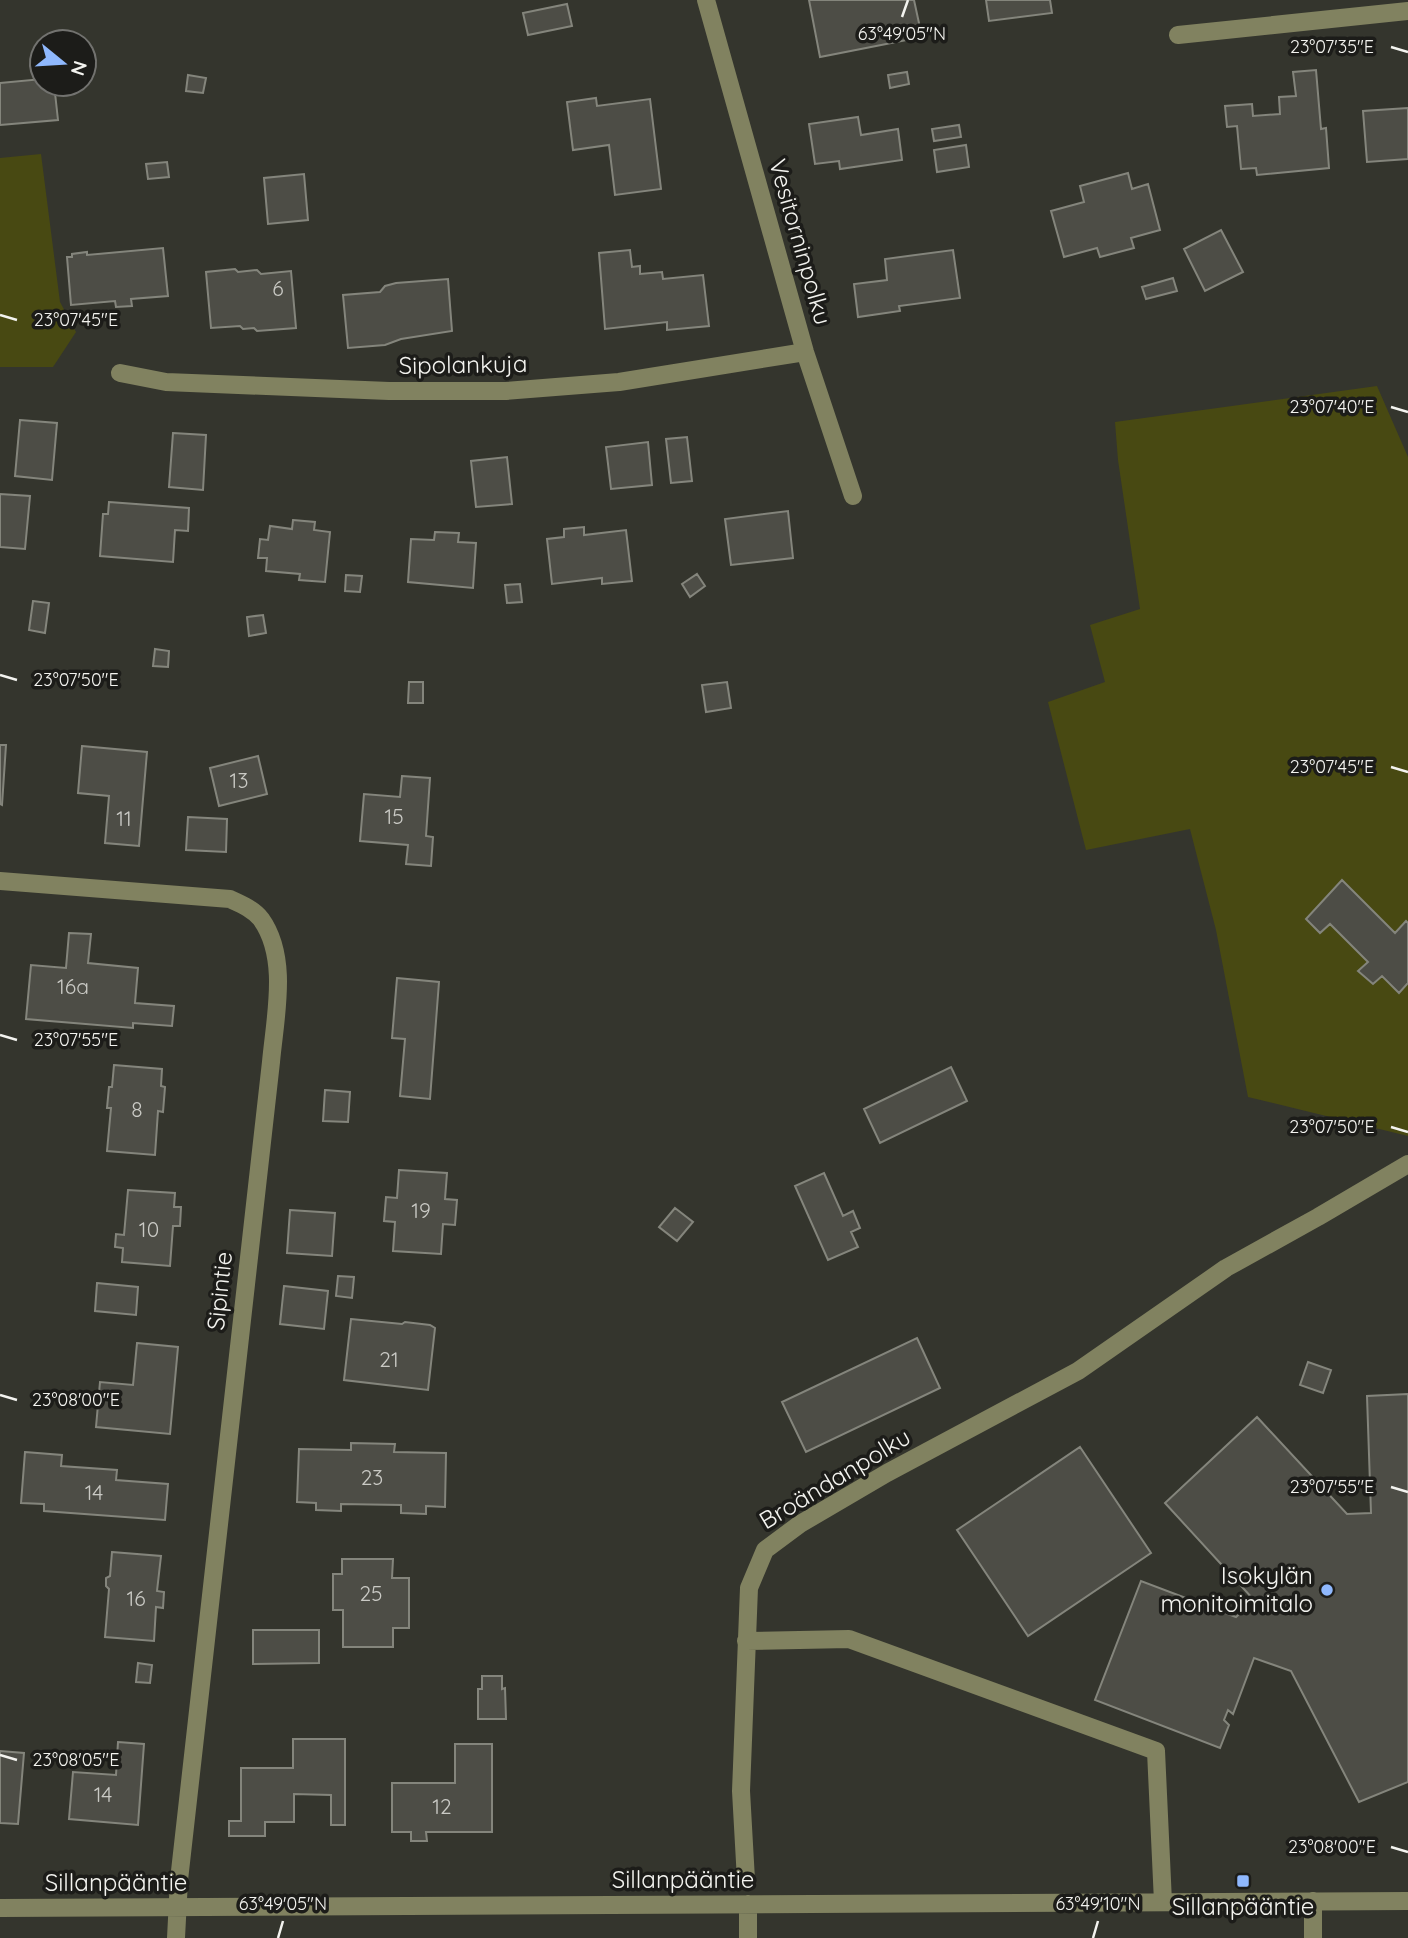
<svg xmlns="http://www.w3.org/2000/svg" width="1408" height="1938" font-family="Quicksand,sans-serif">
<rect width="100%" height="100%" fill="#34352d"/>
<path fill="#484912" d="M41,154L60,302L76,332L53,367H0V158Z
M1377,386L1408,457V1136L1248,1097L1216,930L1190,829L1086,850L1048,702L1105,682L1090,625L1140,609L1118,460L1115,422Z"/>
<path fill="#4d4d46" stroke="#84857c" stroke-width="2" d="M809,0H914L922,37L820,57Z
M986,0H1050L1052,13L989,21Z
M567,4L572,26L528,35L523,13Z
M1316,70L1321,129L1326,128L1329,168L1257,175L1256,168L1241,169L1237,126L1227,127L1225,106L1252,104L1253,116L1280,114L1279,97L1296,96L1293,72Z
M907,72L909,84L890,88L888,75Z
M188,75L206,78L203,93L186,91Z
M42,79V84H54L58,120L0,125V83Z
M596,98L597,106L650,99L661,189L615,195L609,145L573,150L567,102Z
M1408,108V159L1367,162L1363,111Z
M858,117L861,135L898,129L902,160L840,169L839,161L815,164L809,124Z
M959,125L961,137L934,141L932,129Z
M966,145L969,167L937,172L934,150Z
M167,162L169,177L148,179L146,164Z
M1128,173L1132,189L1148,184L1160,230L1131,238L1134,248L1100,257L1097,248L1064,257L1051,211L1084,202L1080,186Z
M304,174L308,220L268,224L264,178Z
M1221,230L1243,272L1205,291L1184,249Z
M163,248L168,296L131,299L132,306L116,307L115,301L71,305L67,257H72V254L87,252V255Z
M630,250L632,267L640,266V274L662,272L663,279L703,275L709,326L667,330V322L605,329L599,253Z
M953,250L960,298L899,306L900,311L858,317L854,284L887,280L885,259Z
M235,269L238,272L257,270L261,274L291,271L296,328L257,331L254,328L243,329L240,326L211,328L206,272Z
M1173,278L1177,291L1146,299L1142,287Z
M448,279L452,331L401,339L385,345L348,348L343,295L380,292L385,286L396,283Z
M20,420L57,423L52,480L15,476Z
M173,433L206,435L203,490L169,487Z
M687,437L692,481L671,483L666,439Z
M648,442L652,485L611,489L606,447Z
M507,457L512,504L476,507L471,461Z
M0,494L30,496L25,549L0,547Z
M109,502L189,508L188,531L175,530L173,562L100,556L103,514H108Z
M788,511L793,558L731,565L725,519Z
M293,520L315,522L314,530L330,532L325,582L299,580L300,574L266,571L267,558H258L260,539L268,540L270,526L292,529Z
M584,527V535L626,530L632,581L602,584V578L552,584L547,539L564,537V529Z
M435,532L459,533L458,542L476,543L473,588L408,582L411,539L434,540Z
M697,574L705,586L690,597L682,584Z
M346,575L362,576L360,592L345,591Z
M520,584L522,602L507,603L505,585Z
M33,601L49,603L45,633L29,630Z
M263,615L266,633L249,636L247,617Z
M155,649L169,651L168,667L153,666Z
M409,682H423V703H408Z
M727,682L731,708L706,712L702,685Z
M0,745H6L2,805L0,804Z
M82,746L147,752L139,846L105,843L109,796L78,793Z
M258,756L267,794L219,806L210,768Z
M402,776L430,778L426,836L433,837L431,866L406,864L408,845L360,841L364,794L400,797Z
M188,817L227,819L226,852L186,850Z
M1342,880L1395,933L1406,921L1408,923V983L1399,993L1382,976L1373,984L1358,971L1368,962L1330,924L1320,933L1306,919Z
M69,933L91,934L88,963L138,968L135,1003L174,1006L172,1026L133,1023V1028L26,1019L31,965L66,968Z
M397,978L439,982L430,1099L400,1096L405,1039L392,1038Z
M114,1065L162,1069L161,1086L165,1087L163,1112L158,1111L155,1155L107,1151L111,1108H107L109,1087H112Z
M951,1067L967,1101L880,1143L864,1109Z
M325,1090L350,1092L348,1122L323,1121Z
M399,1170L447,1173L445,1199L457,1200L455,1225L443,1224L441,1254L393,1251L395,1222L384,1221L386,1197L397,1198Z
M824,1173L843,1216L853,1211L860,1228L851,1232L858,1247L828,1260L795,1186Z
M128,1190L175,1193L174,1207H181L180,1226H173L170,1266L122,1262L123,1248L115,1247L116,1234L124,1235Z
M675,1208L693,1222L677,1241L659,1227Z
M290,1210L335,1213L332,1256L287,1253Z
M338,1276L354,1277L352,1298L336,1296Z
M97,1283L138,1287L136,1315L95,1311Z
M284,1286L328,1291L324,1329L280,1324Z
M351,1319L402,1324L405,1322L430,1325L435,1328L428,1390L344,1380Z
M917,1338L940,1388L806,1452L782,1402Z
M137,1343L178,1347L170,1434L96,1427L100,1382L133,1385Z
M1308,1362L1331,1370L1323,1393L1300,1385Z
M1408,1394V1782L1359,1802L1291,1671L1254,1658L1233,1714L1228,1710L1224,1720L1229,1725L1220,1748L1095,1700L1141,1581L1236,1617L1254,1600L1165,1503L1257,1417L1347,1514L1371,1513L1367,1396Z
M351,1443L395,1444L394,1452L446,1453L445,1507L426,1506V1514L401,1513V1505L341,1504V1511L316,1510V1503L297,1502L299,1449L351,1450Z
M1080,1447L1151,1553L1028,1636L957,1530Z
M25,1452L62,1455L61,1466L117,1470L116,1480L168,1484L165,1520L44,1511V1504L21,1503Z
M112,1552L161,1556L157,1591L164,1592L163,1608L156,1607L154,1641L105,1637L109,1589L106,1586V1578L110,1576Z
M342,1559H393L392,1578H409V1628H393V1647H343V1610H333V1574H342Z
M253,1630H319V1663L253,1664Z
M138,1663L152,1665L150,1683L136,1682Z
M482,1676H502V1689L505,1688L506,1719H478V1689H482Z
M293,1739H345V1825H331V1795L294,1794V1822H265V1836H229V1821H241V1768H293Z
M118,1742L144,1744L138,1825L69,1819L73,1772L116,1775Z
M455,1744H492V1832H426L427,1841H411V1832H392V1783H455Z
M0,1751L24,1753L18,1824L0,1823Z"/>
<g fill="none" stroke-linecap="round" stroke-linejoin="round">
<path stroke="#818260" stroke-width="18" d="M706,0L805,352L853,496
M1178,35L1408,11
M120,373L166,382L389,391H506L619,382L805,352
M0,881L230,899C241,904 253,909 261,919C289,958 275,1017 271,1062L179,1880L176,1938
M746,1641L849,1639L1156,1751L1163,1902
M746,1880L741,1791L749,1588L765,1550L800,1524L887,1473L1078,1371L1226,1268L1318,1217L1408,1164
M0,1908L1408,1901
M748,1938V1904
M1313,1938V1901"/>
</g>
<path fill="none" stroke="#f3f3ef" stroke-width="2.5" d="M902,17L908,0M1391,47L1408,52M0,315L17,320M1391,407L1408,412M0,675L17,680M1391,767L1408,772M0,1035L17,1040M1391,1127L1408,1132M0,1395L17,1400M1391,1487L1408,1492M0,1755L17,1760M1391,1847L1408,1852M278,1938L283,1921M1093,1938L1098,1921"/>
<g fill="#8fb8fd" stroke="#1c1c19" stroke-width="2.5">
<circle cx="1327" cy="1590" r="7"/>
<rect x="1236" y="1874" width="14" height="14" rx="3.5"/>
</g>
<g text-anchor="middle" stroke-width="7" stroke-linejoin="round" paint-order="stroke">
<g font-size="21" fill="#cacac5">
<text x="278" y="296">6</text>
<text x="239" y="788">13</text>
<text x="394" y="824">15</text>
<text x="124" y="826">11</text>
<text x="73" y="994">16a</text>
<text x="137" y="1117">8</text>
<text x="421" y="1218">19</text>
<text x="149" y="1237">10</text>
<text x="389" y="1367">21</text>
<text x="372" y="1485">23</text>
<text x="94" y="1500">14</text>
<text x="371" y="1601">25</text>
<text x="136" y="1606">16</text>
<text x="103" y="1802">14</text>
<text x="442" y="1814">12</text>
</g>
<g font-size="24" fill="#f3f3ef" stroke="#1c1c19">
<text transform="translate(800 242) rotate(74)" y="8">Vesitorninpolku</text>
<text transform="translate(463 365) rotate(-1)" y="8">Sipolankuja</text>
<text transform="translate(220 1291) rotate(-84)" y="8">Sipintie</text>
<text transform="translate(835 1479) rotate(-31)" y="8">Broändanpolku</text>
<text x="683" y="1888">Sillanpääntie</text>
<text x="116" y="1891">Sillanpääntie</text>
</g>
<g font-size="24" fill="#f3f3ef" stroke="#1c1c19" text-anchor="end">
<text x="1313" y="1584">Isokylän<tspan x="1313" dy="28">monitoimitalo</tspan></text>
<text x="1243" y="1915" text-anchor="middle">Sillanpääntie</text>
</g>
</g>
<g font-size="18" text-anchor="middle" fill="#f3f3ef" stroke="#1c1c19" stroke-width="7" stroke-linejoin="round" paint-order="stroke">
<text x="902" y="40">63°49'05"N</text>
<text x="1332" y="53">23°07'35"E</text>
<text x="76" y="326">23°07'45"E</text>
<text x="1332" y="413">23°07'40"E</text>
<text x="76" y="686">23°07'50"E</text>
<text x="1332" y="773">23°07'45"E</text>
<text x="76" y="1046">23°07'55"E</text>
<text x="1332" y="1133">23°07'50"E</text>
<text x="76" y="1406">23°08'00"E</text>
<text x="1332" y="1493">23°07'55"E</text>
<text x="76" y="1766">23°08'05"E</text>
<text x="1332" y="1853">23°08'00"E</text>
<text x="283" y="1910">63°49'05"N</text>
<text x="1098" y="1910">63°49'10"N</text>
</g>
<g transform="translate(63 63) rotate(108)"><circle r="33" fill="#1c1c19" stroke="#72726f" stroke-width="2"/>
<path d="M0-5L12 26L0 18L-12 26Z" fill="#8fb8fd"/>
<text y="-10" font-size="19" font-weight="bold" text-anchor="middle" fill="#f3f3ef">N</text>
</g>
</svg>
